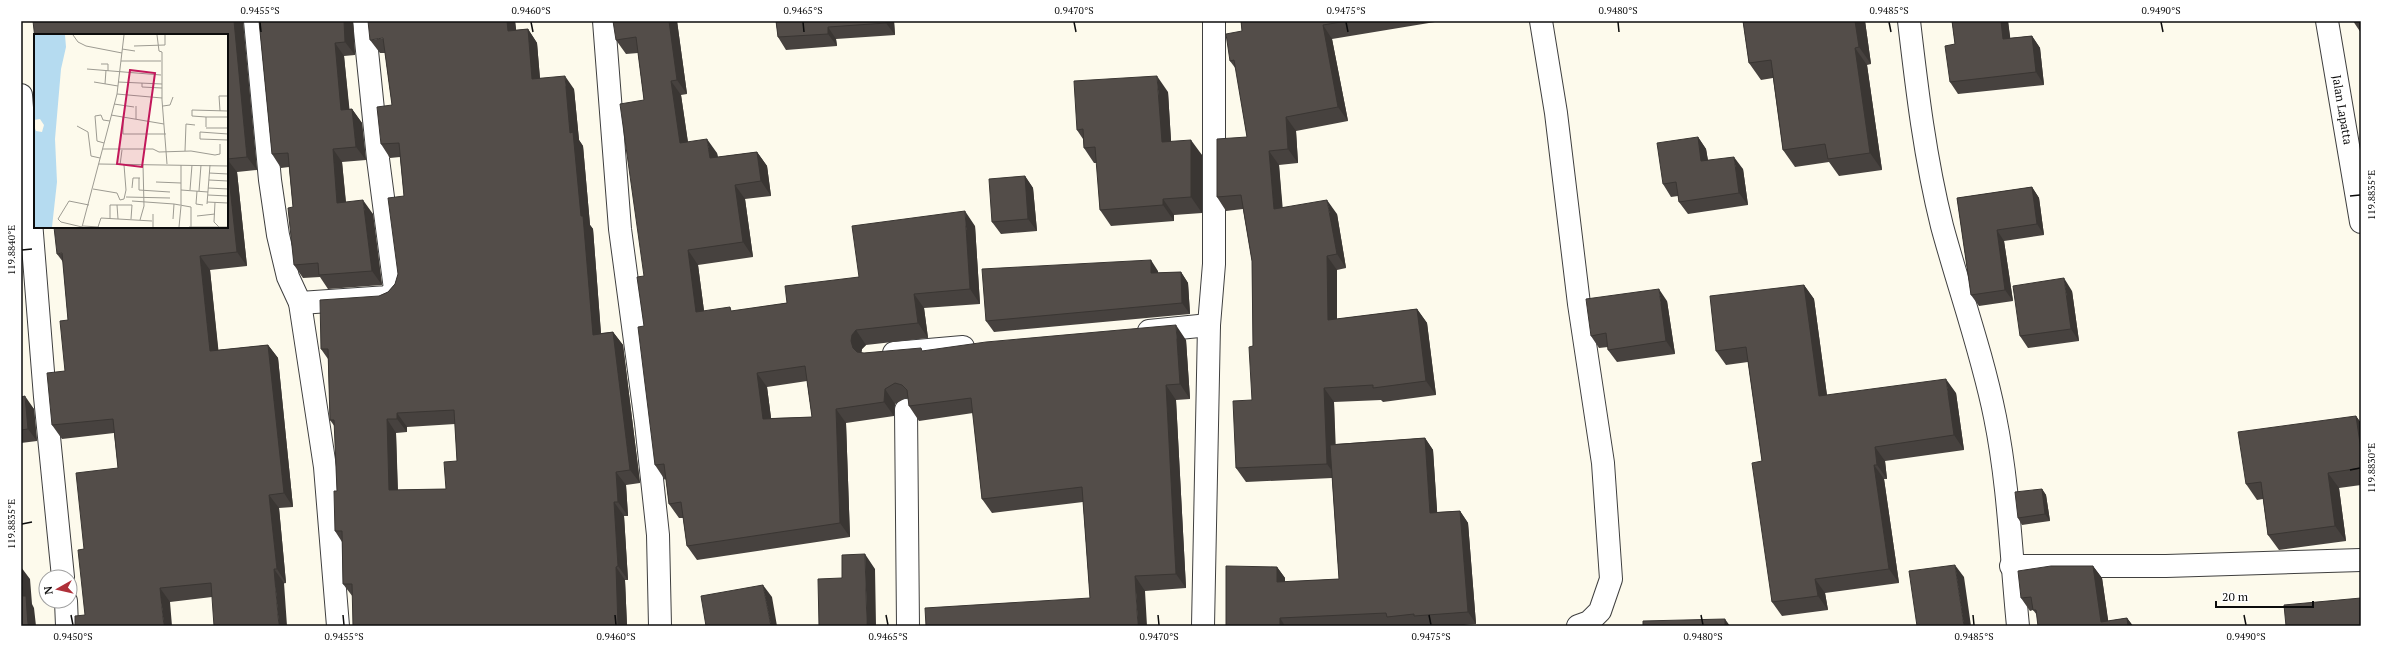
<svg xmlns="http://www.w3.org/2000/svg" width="2382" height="647" font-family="'PT Serif',serif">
<rect width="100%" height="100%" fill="#fdfaec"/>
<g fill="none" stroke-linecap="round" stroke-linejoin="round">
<defs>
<g id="minor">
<path d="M255,21L270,180L278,235L288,277L300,303L325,467L338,626"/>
<path d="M604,21L620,229L646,423L658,535L660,626"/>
<path d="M1541,21L1556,113L1579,304L1603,463L1611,579L1600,611L1589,622L1578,626"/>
<path d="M1909,21C1917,90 1925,158 1942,226C1959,289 1982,352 1995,417C2009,486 2011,556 2018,626"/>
<path id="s1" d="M2327,21L2361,222"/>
<path d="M21,95L45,397L63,577"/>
<path d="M300,303L388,297L395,289L378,159L364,21"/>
<path d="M1149,331L1209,325"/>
<path d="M894,353L963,347"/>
<path d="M906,410L908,626"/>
<path d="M2011,566H2166L2361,560"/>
<path d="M66,601L67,626"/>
<path d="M1203,626L1209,325L1214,264V21"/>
</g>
</defs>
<use href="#minor" stroke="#3f3f3f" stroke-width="24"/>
<use href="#minor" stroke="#fff" stroke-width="22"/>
</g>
<path fill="#47423f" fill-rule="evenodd" d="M33,21H243V22L257,170L237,172L247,266L210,270L218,350L268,345L278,358L293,507L279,508L286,583L212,597L170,602L85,615L84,549L118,468L114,433L62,439L52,425L65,371L68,320L63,262L57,254L227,227V35Z
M259,21H353L355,55L344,56L349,109H352L362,123L366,160L342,162L346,202L373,214L382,285L328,289L320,277L303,278L294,265L293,207L289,167L281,168L272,154Z
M515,21L516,30L528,29L537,43L540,78L574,89L579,140L583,146L590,225L593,229L601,333L613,332L623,345L640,483L626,485L628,516H624L628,580H625L627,626H353V597L343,584L342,542L335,531L337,491L335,427L330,420L328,359L321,349L379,296L388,292L395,284L398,274L404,196L400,157L390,158L381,144L392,105L385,53H380L370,40ZM455,424L457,461L446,489L398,490L396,433L407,432V427Z
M677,21L687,94L681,95L688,142L717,153L718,157L757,152L767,166L771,196L745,199L753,257L698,265L704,311H733L787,303L859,277L975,226L980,304L924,308L928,338L866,345L862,349L861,353H864L923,351L1186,340L1190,399L1176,400L1186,588L1145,591L1090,598L1083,502L992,513L982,499L973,413L919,421L909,406L908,398H906L895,404L894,416L846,423L850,537L697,560L687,546L683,518H679L669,504L666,479L665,480L655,465L644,326V100L638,53L626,54L616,40ZM807,381L812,417L771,418L767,387Z
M776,21H894L895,35L836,39L837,46L786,50L778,37Z
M1241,21H1441L1332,39L1348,121L1296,131L1298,163L1279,165L1282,207L1337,214L1346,268L1337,270V319L1417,309L1427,323L1436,395L1383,402L1381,400L1334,402L1335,444L1425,438L1433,450L1437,512L1460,511L1468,523L1476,624L1452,626H1393V625L1380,626H1226L1277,567L1285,578V582L1339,579L1332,478L1246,482L1236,468L1252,400L1253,346L1252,261L1243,209L1226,211L1217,197L1247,137L1236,69L1230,61L1242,31Z
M1743,21H1865L1871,64L1867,65L1882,170L1839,176L1829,162L1795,167L1783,150L1773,78L1761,80L1749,63Z
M1952,21H2008L2010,38L2032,36L2040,48L2044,85L1958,94L1950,82L1955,44Z
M2353,21H2361V33Z
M1168,92L1171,141L1202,155V213L1174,215V221L1111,226L1100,210L1097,163H1094L1084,148L1083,139L1077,130Z
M1698,137L1706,149L1708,160L1743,169L1748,205L1688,214L1679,202L1678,196L1671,197L1663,184Z
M1025,176L1033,188L1037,231L1001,234L992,222Z
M2032,187L2039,198L2044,235L2004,241L2013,301L1979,306L1971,295L1957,198Z
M1158,271V273L1181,272L1188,283L1190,314L994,332L986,321Z
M1804,285L1814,299L1827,395L1956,393L1964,450L1885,461L1887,479H1884L1899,583L1825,593L1828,610L1782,616L1772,602L1762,461L1748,362L1726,365L1716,351Z
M2072,291L2079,341L2028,348L2020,336Z
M1667,301L1675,354L1617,362L1608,350V347L1599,348L1591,336Z
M21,397L34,409L37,441L21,443Z
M2356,416L2361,423V485L2339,488L2346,541L2279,550L2268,535L2263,499L2257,500L2246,484Z
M2042,489L2046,495L2050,521L2022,525L2018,518Z
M2093,566L2102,578L2108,621L2127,618L2133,626H2038L2037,615L2033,610L2030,611L2021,598Z"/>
<path fill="#3a3633" d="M234,21H243V22L257,170L247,157Z
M344,21H353L355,55L345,42Z
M507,21H515L518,44L508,31Z
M669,21H677L687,94L677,80Z
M886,21H894L895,35L886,23Z
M1855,21H1865L1871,64L1859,47Z
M2001,21H2008L2012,51L2003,39Z
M1323,25L1332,39L1348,121L1338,107Z
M828,27L836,39L837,46L828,34Z
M528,29L537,43L541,92L532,79Z
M2032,36L2040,48L2044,85L2036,72Z
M335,43L344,56L351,124L341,110Z
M1855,48L1867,65L1882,170L1870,153Z
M565,76L574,89L579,140L583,146L590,225L593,229L602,348L593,335L570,133Z
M1157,76L1168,92L1172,157L1162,142Z
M671,81L681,95L690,157L680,143Z
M352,109L362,123L366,160L356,147Z
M1286,117L1296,131L1298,163L1288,149Z
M1698,137L1706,149L1710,174L1701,161Z
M707,139L717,153L720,173L710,158Z
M1191,140L1202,155V213L1191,197Z
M333,149L342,162L347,216L337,203Z
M1269,151L1279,165L1284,223L1274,209Z
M757,152L767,166L771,196L761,181Z
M1734,157L1743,169L1748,205L1739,193Z
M227,159L237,172L247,266L237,252Z
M1025,176L1033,188L1037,231L1028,219Z
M735,185L745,199L753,257L743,242Z
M2032,187L2039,198L2044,235L2037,224Z
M1163,199L1174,215V221L1163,205Z
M363,200L373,214L382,285L372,271Z
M1327,200L1337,214L1346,268L1337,254Z
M965,211L975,226L980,304L970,289Z
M1997,230L2004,241L2013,301L2005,290Z
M688,250L698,265L706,326L696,312Z
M200,256L210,270L220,365L210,351Z
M1327,256L1337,270V334L1328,320Z
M1151,260L1158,271L1159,284L1151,273Z
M1181,272L1188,283L1190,314L1182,303Z
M2064,278L2072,291L2079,341L2071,329Z
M1804,285L1814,299L1829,411L1819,396Z
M1659,289L1667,301L1675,354L1666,341Z
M914,294L924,308L928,338L918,323Z
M1417,309L1427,323L1436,395L1426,381Z
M1176,325L1186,340L1190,399L1180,384Z
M856,330L866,345L862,349L861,356L853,348L851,341L852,335Z
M613,332L623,345L640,483L630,470Z
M268,345L278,358L293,507L284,493Z
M757,373L767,387L773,433L763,419Z
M1946,379L1956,393L1964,450L1954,435Z
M1166,385L1176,400L1186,588L1176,574Z
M1324,388L1334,402L1337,478L1327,464Z
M885,389L895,404L894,416L884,402Z
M25,396L34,409L37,441L28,429Z
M836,409L846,423L850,537L840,523Z
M397,413L407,427V432L397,419Z
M2356,416L2361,423V450Z
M387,419L396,433L398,504L389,490Z
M1425,438L1433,450L1438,524L1430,513Z
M1875,447L1885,461L1887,479L1877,465Z
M1874,465L1884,479L1899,583L1889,569Z
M616,472L626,485L628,516L618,502Z
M2328,473L2339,488L2346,541L2335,526Z
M2042,489L2046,495L2050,521L2045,514Z
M269,495L279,508L286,583L277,569Z
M614,502L624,516L628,580L618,566Z
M1460,511L1468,523L1476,624L1468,612Z
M865,554L875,569L876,626H867Z
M1955,565L1964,577L1971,626H1964Z
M2093,566L2102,578L2109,626L2101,622Z
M21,567L30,579L32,604L34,608L36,626H28L23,596Z
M616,567L625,580L627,626H618Z
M1277,567L1285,578V594L1277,582Z
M274,569L284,583L287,626H279Z
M1135,576L1145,591L1147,626H1138Z
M1815,579L1825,593L1828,610L1818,596Z
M763,585L772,597L777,626H771Z
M160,588L170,602L172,626H164Z
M1280,618L1285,626H1280Z
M2127,618L2133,626H2128Z
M1725,619L1730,626H1725Z"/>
<path fill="#534d49" stroke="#3a3633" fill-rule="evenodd" d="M33,21H234L247,157L227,159L237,252L200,256L210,351L268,345L284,493L269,495L277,569H274L279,626H214L211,583L160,588L164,626H75V616L85,615L78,550L84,549L76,473L118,468L113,419L52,425L47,373L65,371L60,321L68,320L62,253L57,254L54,227H227V35H35V39Z
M259,21H344L345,42L335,43L341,110L352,109L356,147L333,149L337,203L363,200L372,271L319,275L318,263L294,265L288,208L293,207L288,153L272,154Z
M368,21H507L508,31L528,29L532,79L565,76L570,133L573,132L581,216H583L593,335L613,332L630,470L616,472L618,502H614L618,566L616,567L618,626H353L352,584H343L342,531H335L334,491H337L334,420H330L328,349H321L320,300L379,296L388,292L395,284L398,274L388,198L404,196L399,143L381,144L377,107L392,105L383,38L370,40ZM454,410L457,461L444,462L446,489L389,490L387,419H397V413Z
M613,21H669L677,80L671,81L680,143L707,139L710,158L757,152L761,181L735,185L743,242L688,250L696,312L730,307L731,311L787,303L785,286L859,277L852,226L965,211L970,289L914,294L918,323L856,330L852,335L851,341L853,348L857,352L864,353L921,348L922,351L986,342L1176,325L1180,384L1166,385L1176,574L1135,576L1138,626H926L925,608L1090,598L1082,487L982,499L971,398L909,406L907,390L902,385L895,383L885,389L884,402L836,409L840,523L687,546L681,502L669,504L664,464L655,465L638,327L644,326L637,277L644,276L620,104L644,100L636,37L616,40ZM805,366L812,417L763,419L757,373Z
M776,21H886V23L828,27V34L778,37Z
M1241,21H1347L1323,25L1338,107L1286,117L1288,149L1269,151L1274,209L1327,200L1337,254L1327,256L1328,320L1417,309L1426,381L1373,388V385L1324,388L1327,464L1236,468L1233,401L1252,400L1249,347L1253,346L1252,261L1241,195L1217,197V139L1247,137L1234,60L1230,61L1226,34L1242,31Z
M1743,21H1855L1859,47L1855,48L1870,153L1828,159L1825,144L1783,150L1771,60L1749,63Z
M1952,21H2001L2003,39L2032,36L2036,72L1950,82L1945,46L1955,44Z
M1157,76L1162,142L1191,140V197L1163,199V205L1100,210L1095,147L1084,148L1083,129L1077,130L1074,81Z
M1698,137L1701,161L1734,157L1739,193L1679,202L1676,182L1663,184L1657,143Z
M1025,176L1028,219L992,222L989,179Z
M2032,187L2037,224L1997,230L2005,290L1971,295L1957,198Z
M1151,260V273L1181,272L1182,303L986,321L982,269Z
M2064,278L2071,329L2020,336L2013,286Z
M1804,285L1819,396L1946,379L1954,435L1875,447L1877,465H1874L1889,569L1815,579L1818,596L1772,602L1752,463L1762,461L1746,347L1716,351L1710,296Z
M1659,289L1666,341L1608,350L1606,333L1591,336L1586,299Z
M25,396L28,429L21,430V397Z
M2356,416L2361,450V468L2328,473L2335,526L2268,535L2261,482L2246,484L2238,432Z
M1425,438L1430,513L1460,511L1468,612L1414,616V614L1387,617L1386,613L1280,618V626H1226V566L1277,567V582L1339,579L1330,445Z
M2042,489L2045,514L2018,518L2015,492Z
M865,554L867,626H819L818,579L842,578V555Z
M1955,565L1964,626H1917L1909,571Z
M2051,566H2093L2101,622L2127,618L2128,626H2038L2036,610H2033L2031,597L2021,598L2018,571Z
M21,567L23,596H26L28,626H21Z
M763,585L771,626H706L701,596Z
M2361,598V626H2286L2284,605Z
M1725,619V626H1643V621Z"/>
<path fill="none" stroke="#0c0c0c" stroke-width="1.5" d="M260,22L261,32M531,22L533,32M803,22L804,32M1074,22L1076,32M1346,22L1348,32M1618,22L1619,32M1889,22L1891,32M2161,22L2163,32M2350,196L2360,195M22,250L32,249M2350,470L2360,468M22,524L32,522M71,615L73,625M343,615L344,625M615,615L616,625M886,615L888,625M1158,615L1159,625M1429,615L1431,625M1701,615L1703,625M1973,615L1974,625M2244,615L2246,625"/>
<g text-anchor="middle" stroke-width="4" stroke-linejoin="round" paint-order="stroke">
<g font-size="12" fill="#0c0c0c" stroke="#fff">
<text dy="4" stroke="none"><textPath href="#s1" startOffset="90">Jalan Lapatta</textPath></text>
</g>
</g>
<g transform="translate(34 34)">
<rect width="194" height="194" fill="#fdfaec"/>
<path d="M0,1H31L32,13L27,35L21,105L23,148L18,193H0V92L2,97L8,98L10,91L6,85L0,86Z" fill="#b5dbf0"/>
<path fill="none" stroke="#9d9b92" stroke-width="1" d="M39,1L44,8L52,12L88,19M123,1L125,17L128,18V66L133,130M100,12L131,11V1M88,15L101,17M87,27H127M67,30H74V37M53,35L127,41M60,48L84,52M84,48L128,50M108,49V53L128,54M71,50L72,36M83,60L128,64M80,70L100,73M129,72L136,71L139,63M186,77L185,62H194M77,81L130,90M89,83V100H132M172,83L158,82V76L194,77M102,85V72M43,92L54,98L57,122L66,124M172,93V83H194M172,94H194M194,100L166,98V105L194,106M70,109L63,107L61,82L67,81L69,86L76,87M69,115H119L125,118L157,117L181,121L186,120V110M151,117L152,90L161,91M65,130L194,132M86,131L88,116M147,131V156L174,158M175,139L194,140M105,144V156L136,158M175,146L194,147M122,148L147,149M98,154L99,144H106M174,154L194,155M59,155L83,159L86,166L90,165L92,156L90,131M156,156L158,131M163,157L162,170L169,171M165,157L167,131M174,161L194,162M92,163L136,164M98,167L140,170L139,185M173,168L194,169M181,168L180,188L185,193M140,170L157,173V193M173,170L176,131M83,171L84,185M147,171V156M163,182L181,180M76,185V171H98M97,185L98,171M106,186L110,172L109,131M49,192L65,193M48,193L27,188L24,185L35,167L55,171M48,193L83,60L90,1M64,193L67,184L118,187M119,193V180M145,193L147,172M155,193H194"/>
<path fill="#c2185b" fill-opacity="0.15" stroke="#c2185b" stroke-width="2" d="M96,36L121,39L108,133L83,130Z"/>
<rect width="194" height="194" fill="none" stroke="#0c0c0c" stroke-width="2"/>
</g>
<rect width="2382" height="647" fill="none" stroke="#ffffff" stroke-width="44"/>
<g transform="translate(58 589) rotate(262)"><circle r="19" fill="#ffffff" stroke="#9e9e9e"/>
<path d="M0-3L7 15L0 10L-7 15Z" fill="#af3039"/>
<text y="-6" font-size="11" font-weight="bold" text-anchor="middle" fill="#0c0c0c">N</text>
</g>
<path d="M2216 601v6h97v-6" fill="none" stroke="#0c0c0c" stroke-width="2"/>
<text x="2222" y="601" font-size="12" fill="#0c0c0c" stroke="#ffffff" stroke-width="3" paint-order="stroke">20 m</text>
<rect x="22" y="22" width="2338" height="603" fill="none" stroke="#0c0c0c" stroke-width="1.5"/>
<g font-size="10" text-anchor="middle" fill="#0c0c0c">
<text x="260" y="14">0.9455°S</text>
<text x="531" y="14">0.9460°S</text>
<text x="803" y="14">0.9465°S</text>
<text x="1074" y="14">0.9470°S</text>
<text x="1346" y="14">0.9475°S</text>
<text x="1618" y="14">0.9480°S</text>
<text x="1889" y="14">0.9485°S</text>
<text x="2161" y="14">0.9490°S</text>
<text transform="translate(2371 195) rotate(-90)" y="4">119.8835°E</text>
<text transform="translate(11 250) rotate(-90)" y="4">119.8840°E</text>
<text transform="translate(2371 468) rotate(-90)" y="4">119.8830°E</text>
<text transform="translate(11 524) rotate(-90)" y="4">119.8835°E</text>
<text x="73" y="640">0.9450°S</text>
<text x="344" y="640">0.9455°S</text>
<text x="616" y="640">0.9460°S</text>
<text x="888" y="640">0.9465°S</text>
<text x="1159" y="640">0.9470°S</text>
<text x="1431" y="640">0.9475°S</text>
<text x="1703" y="640">0.9480°S</text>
<text x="1974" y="640">0.9485°S</text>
<text x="2246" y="640">0.9490°S</text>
</g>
</svg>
